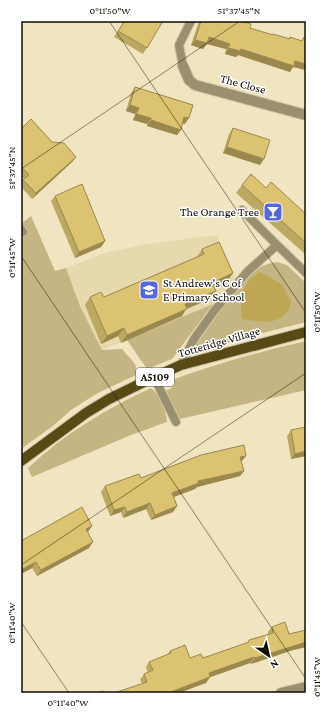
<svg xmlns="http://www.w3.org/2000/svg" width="327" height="714" font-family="'Crimson Pro',serif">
<rect width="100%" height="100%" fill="#f1e5c1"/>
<path fill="#e7d9ae" d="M217,235L235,277L213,304L102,350L80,306L66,268L105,253L148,244Z"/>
<path fill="#c5b583" d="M31,216L55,271L66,268L80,306L102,350L122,349L135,364L138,374L96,394L71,410L53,426L21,449V224Z
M277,262L287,265L306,283V322L235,340L194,353V348C209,327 243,274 265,265C269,263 273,263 277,262Z
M213,304L172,359L147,369L127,340Z
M306,341V390L180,419L163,392L172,388L169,381C214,364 259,352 306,341Z
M151,388C161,396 166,410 167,422L131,435L32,477L28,468C64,434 106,409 151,388Z"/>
<path fill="#c0a755" d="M260,272L283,285L291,302C290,306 289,311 286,313C275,326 256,321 242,319C239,302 242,279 260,272Z"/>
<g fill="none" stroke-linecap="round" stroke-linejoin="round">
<defs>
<path id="service" d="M183,66L179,45L191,21
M242,210L277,245
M21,229L23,232
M181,365L194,339L214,311L247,272L277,245L306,273
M154,377L176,422"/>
<path id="minor" d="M183,66L189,80L195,85L306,115
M281,693L306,687"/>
<path id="primary" d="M21,461L86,413L109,399L154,377L181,365L306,332"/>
</defs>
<use href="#service" stroke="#cdc3a3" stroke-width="10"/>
<use href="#minor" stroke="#cdc3a3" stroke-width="12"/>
<use href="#primary" stroke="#cdc3a3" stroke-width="12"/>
<use href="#service" stroke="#9a906f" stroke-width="8"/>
<use href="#minor" stroke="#9a906f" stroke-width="10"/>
<use href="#primary" stroke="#584915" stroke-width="10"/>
</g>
<path fill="#bda861" d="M124,21H163L143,54L114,37Z
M199,21H240L250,28L273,35L289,39L290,37L301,41L304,37L306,38V70L293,67L290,72L238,55L236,57L225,54L226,49L207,44L203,49L191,45Z
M135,87L185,124L183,123L177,135L147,126V124L133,120L135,114L126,111L131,93Z
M21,128L52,142L76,157L72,162L32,199L21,187V183L24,179L21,176Z
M233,128L260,165L223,153L229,134Z
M242,185L266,188L306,214V253L305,254L236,193Z
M55,196L105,241L101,247L75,258L51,201Z
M202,249L233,273L227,281L214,287L210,299L186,309L182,316L121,343L118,336L101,344L85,305L90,297H104L197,257Z
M291,430L306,456L291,459L287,436Z
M242,461L241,462L244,471L240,476L197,487L195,489L174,497L177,506L173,512L151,520L146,509L123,518L121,512L110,516L101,492L105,486L141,478Z
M88,532L89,548L37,576L32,568L21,574V541Z
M272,627L289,634L306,630V647L293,650L251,664L250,663L210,677L206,683H142L140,680L144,674L148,673L146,667L149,662L167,655L170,651L190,658H203L247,643L249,640L268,634V632Z"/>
<path fill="#9a884f" d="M209,37L230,44L226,49L207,44L203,49L191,45L195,40Z
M228,48L241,49L306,64V70L293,67L290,72L238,55L236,57L225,54Z
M130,105L139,108L135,114L126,111Z
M136,114L151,118L147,124L133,120Z
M184,117L189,118L185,124L181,123Z
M151,120L181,130L177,135L147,126Z
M227,147L264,159L260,165L223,153Z
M76,157L72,162L32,199L36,193Z
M105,241L101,247L75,258L79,252Z
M233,273L227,281L206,291L212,283Z
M216,291L210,299L186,309L182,316L121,343L127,335L185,304Z
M124,328L118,336L101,344L107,336Z
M306,451V456L291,459L295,454Z
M246,456L242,461L236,463L240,457Z
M244,471L240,476L197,487L195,489L168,499L172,493L198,481Z
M150,503L146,509L123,518L127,512Z
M177,506L173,512L151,520L155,515Z
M125,507L121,512L110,516L114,510Z
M92,526L88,532L82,535L86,529Z
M93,542L89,548L37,576L41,570Z
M36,562L32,568L21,574V570Z
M306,642V647L293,650L251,664L255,658L297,645Z
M254,657L250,663L205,679L209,673Z
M210,677L206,683L179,693H168Z"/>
<path fill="#dcc371" stroke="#9a884f" d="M125,21H163L147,48L118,31Z
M201,21H240L251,24L250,28L273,35V34L290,39V37L302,41L304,37L306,38V64L295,61L294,66L241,49L240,51L228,48L230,44L209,37L207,43L195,40Z
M135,87L193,105L189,118L184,117L181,130L151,120V118L136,114L139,108L130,105Z
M31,119L52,142L64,143L76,157L36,193L23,180L29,175L21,166V128H22Z
M233,128L270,140L264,159L227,147Z
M251,174L266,188L271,182L306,214V243L242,185Z
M82,184L105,241L79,252L55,196Z
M219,242L233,273L212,283L216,291L185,304L187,309L127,335L124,328L107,336L90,297L101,292L104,297L204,254L202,249Z
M306,427V451L295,454L291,430Z
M244,445L246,456L240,457L244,471L198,481L199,483L172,493L177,506L155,515L150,503L127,512L125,507L114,510L105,486L139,474L141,478L201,455Z
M82,507L92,526L86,529L93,542L41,570L36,562L21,570V541Z
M285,622L289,634L306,630V642L297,645L255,658L254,657L209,673L210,677L168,693H114L147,682L144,674L153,670L149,662L171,653L170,651L185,645L190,658L201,654L203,658L249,642V640L273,633L272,627Z
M103,691L104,693H97Z"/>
<path fill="none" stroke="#120e03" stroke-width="1" stroke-opacity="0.45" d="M109,21L306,313M21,169L240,21M21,256L306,679M21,565L306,373M21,622L69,693"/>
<defs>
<symbol id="bar-square" viewBox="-11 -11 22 22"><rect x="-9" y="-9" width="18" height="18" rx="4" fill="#5567dd" stroke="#fff"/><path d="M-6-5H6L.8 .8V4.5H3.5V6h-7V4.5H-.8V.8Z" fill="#fff"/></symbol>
<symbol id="school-square" viewBox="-11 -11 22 22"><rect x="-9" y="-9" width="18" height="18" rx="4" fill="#5567dd" stroke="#fff"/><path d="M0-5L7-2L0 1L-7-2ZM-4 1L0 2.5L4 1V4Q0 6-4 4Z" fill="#fff"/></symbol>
</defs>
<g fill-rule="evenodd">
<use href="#bar-square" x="262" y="201" width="22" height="22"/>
<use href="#school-square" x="138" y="279" width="22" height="22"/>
</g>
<g text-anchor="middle" stroke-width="3" stroke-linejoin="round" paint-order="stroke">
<rect fill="#fff" stroke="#59564f" stroke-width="1" x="136" y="368" width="38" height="18" rx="3"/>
<g font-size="11" font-weight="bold" fill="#120e03">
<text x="155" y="381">A5109</text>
</g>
<g font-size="12" fill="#120e03" stroke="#fff">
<text transform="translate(243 84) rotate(15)" y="4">The Close</text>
<text transform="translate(219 342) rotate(-16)" y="4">Totteridge Village</text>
</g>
<g font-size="12" fill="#120e03" stroke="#fff" text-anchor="end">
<text x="259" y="216">The Orange Tree</text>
<text x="163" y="287" text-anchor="start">St Andrew's C of<tspan x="163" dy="14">E Primary School</tspan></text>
</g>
</g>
<rect width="327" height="714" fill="none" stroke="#ffffff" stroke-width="44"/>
<g transform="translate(269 656) rotate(146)" stroke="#ffffff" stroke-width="3" paint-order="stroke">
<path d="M0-3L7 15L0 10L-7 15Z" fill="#120e03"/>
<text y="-6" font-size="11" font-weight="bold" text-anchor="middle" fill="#120e03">N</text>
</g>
<rect x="22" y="22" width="283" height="670" fill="none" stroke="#120e03" stroke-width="1.5"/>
<g font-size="10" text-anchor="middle" fill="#120e03">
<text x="110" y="14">0°11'50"W</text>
<text x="239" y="14">51°37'45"N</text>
<text transform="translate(11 168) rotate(-90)" y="4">51°37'45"N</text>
<text transform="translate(11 258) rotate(-90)" y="4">0°11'45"W</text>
<text transform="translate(316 312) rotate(-90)" y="4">0°11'50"W</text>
<text transform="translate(11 623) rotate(-90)" y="4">0°11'40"W</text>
<text transform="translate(316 677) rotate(-90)" y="4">0°11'45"W</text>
<text x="68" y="706">0°11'40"W</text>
</g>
</svg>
